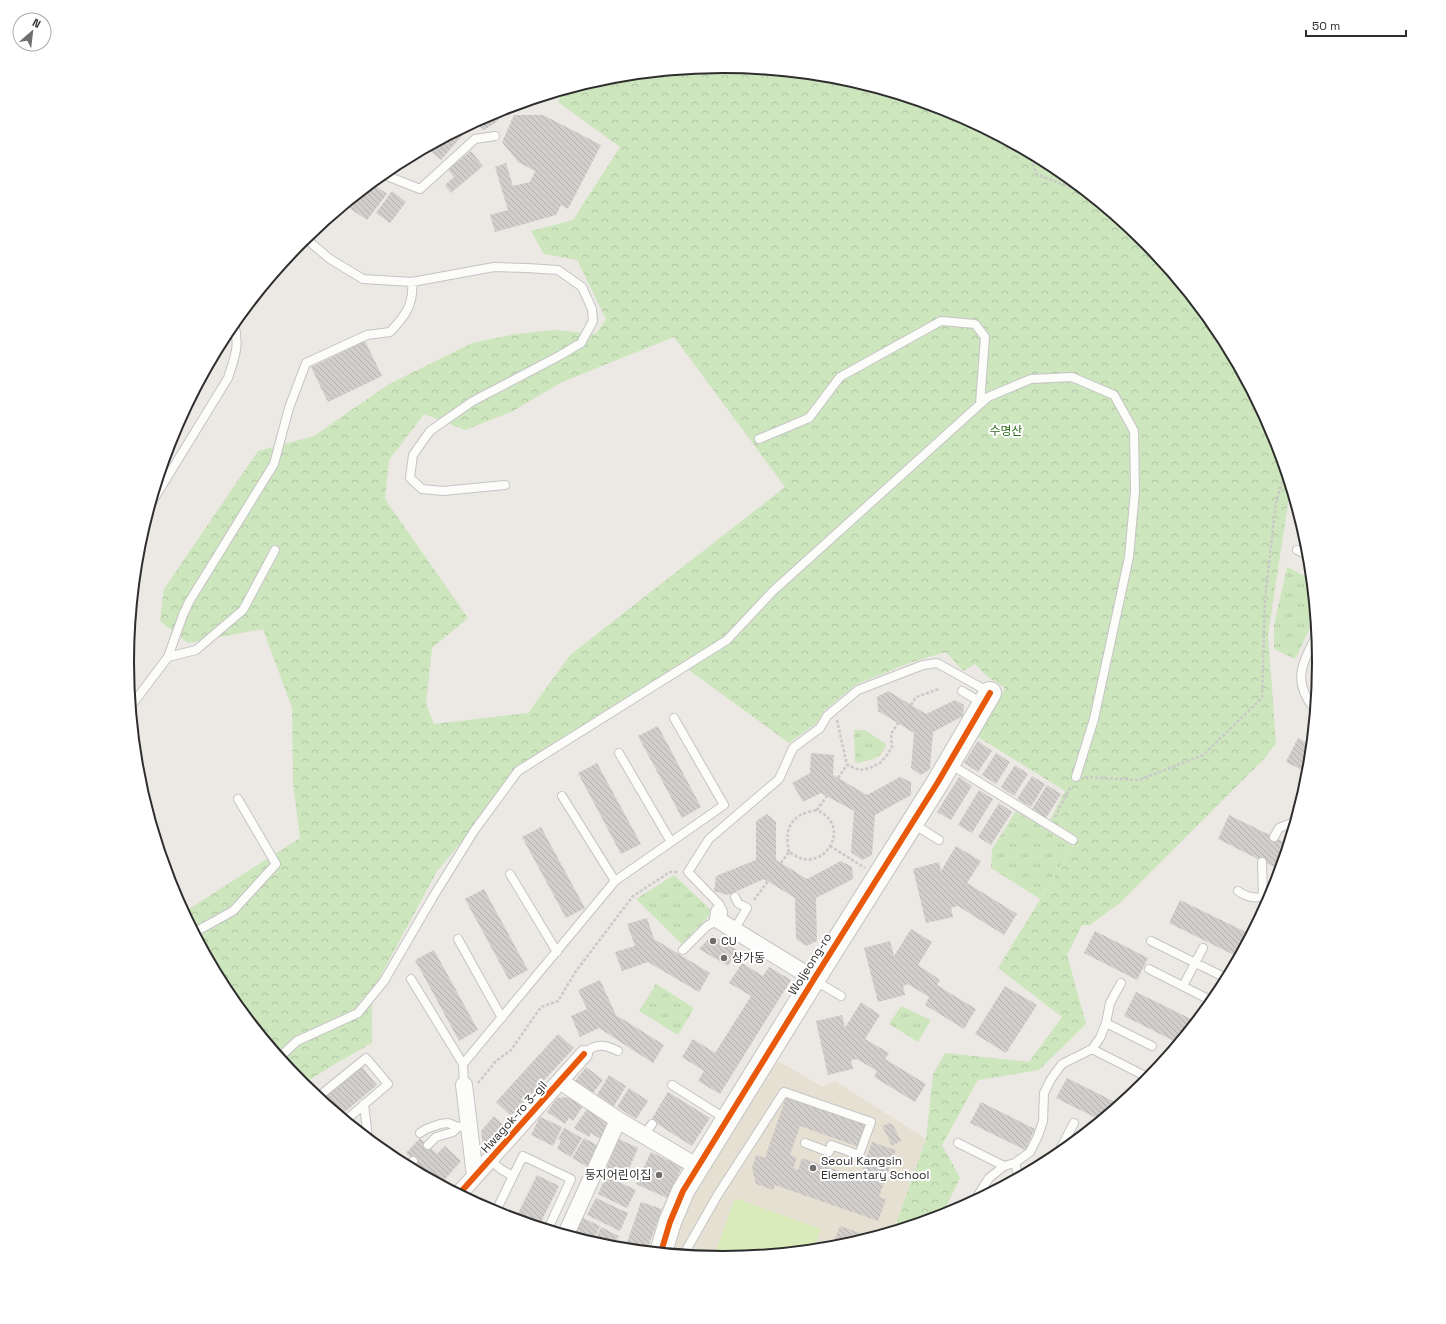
<svg xmlns="http://www.w3.org/2000/svg" width="1446" height="1324" font-family="'Space Grotesk','Noto Sans KR',sans-serif">
<defs>
<pattern id="forest-crowns" width="20" height="18" patternUnits="userSpaceOnUse"><rect width="20" height="18" fill="#cee6be"/><path d="M2 6a3 3 0 1 1 6 0M12 15a3 3 0 1 1 6 0" fill="none" stroke="#b1c6a4"/></pattern>
<pattern id="park-tufts" width="24" height="20" patternUnits="userSpaceOnUse"><rect width="24" height="20" fill="#cee6be"/><path d="M3 7l-1-3M5 7V3M7 7l1-3M15 17l-1-3M17 17v-4M19 17l1-3" fill="none" stroke="#b1c6a4"/></pattern>
<pattern id="building-back-hatch" width="6" height="6" patternUnits="userSpaceOnUse"><rect width="6" height="6" fill="#d1cecb"/><path d="M-1 5l2 2M0 0l6 6M5-1l2 2" fill="none" stroke="#b4b1af"/></pattern>
</defs>
<rect width="100%" height="100%" fill="#ece8e4"/>
<path fill="#e6e0d3" d="M1045,162L1054,167L1074,182L1049,173Z
M778,1061L823,1087L835,1081L926,1139L894,1230L839,1247L723,1258L671,1253L691,1198Z"/>
<path fill="url(#forest-crowns)" fill-rule="evenodd" d="M723,66L839,78L951,111L1045,162L1049,173L1074,182L1145,241L1219,331L1274,434L1292,493L1289,497L1268,635L1276,743L1265,758L1120,903L1090,925H1082L1067,955L1086,1024L1039,1070L978,1080L942,1145L960,1178L942,1215L894,1230L926,1139L933,1074L945,1053L1029,1062L1062,1017L998,968L1078,838L1050,820L1065,791L978,737L1005,688L989,678L975,664L963,671L946,652L912,662L857,684L824,711L817,723L789,743L682,665L523,769L437,871L372,992V1043L335,1064L303,1084L227,993L184,912L300,838L293,784L292,708L263,629L188,643L160,621L164,589L258,451L314,436L389,384L472,343L515,334L554,330L596,334L606,319L577,260L544,254L531,231L573,220L620,147L558,102L564,90L607,77ZM674,337L785,487L570,655L528,713L434,724L426,704L432,648L468,618L385,499L389,460L424,414L465,430L513,411L562,382Z"/>
<path fill="url(#park-tufts)" d="M1287,567L1311,579L1315,618L1295,659L1274,649V625Z
M854,730H865L886,744C883,759 868,761 855,763Z
M1016,811L1073,846L1040,899L991,868L992,849Z
M674,875L713,912L682,944L636,899Z
M656,984L694,1008L678,1035L639,1011Z
M901,1006L931,1020L918,1042L889,1024Z"/>
<path fill="#d9eabb" d="M735,1198L821,1229L814,1249L723,1258L714,1257Z"/>
<path fill="url(#building-back-hatch)" d="M505,108L507,110L495,123L484,130L477,124L483,118L495,111Z
M514,115H543L601,145L568,209L561,205L556,215L495,232L490,215L508,210L495,167L506,163L513,186L530,182L535,171L518,162L502,142Z
M472,124L441,160L427,148Z
M471,151L483,166L451,193L445,185L454,177L448,169Z
M372,183L387,194L367,220L345,205Z
M392,191L406,202L390,223L376,213Z
M365,341L382,376L328,402L311,367Z
M888,691L926,714L955,700L964,705L963,716L933,732L930,769L921,775L911,768L914,733L878,711L877,697Z
M658,726L701,807L682,818L638,736Z
M1298,738L1311,745L1308,773L1286,762Z
M978,741L992,751L978,772L964,763Z
M811,753L834,755L833,775L867,795L900,777L911,782V795L875,815L872,855L862,860L851,852L854,811L821,793L803,802L792,783L810,773Z
M996,753L1010,762L996,784L982,775Z
M597,763L641,844L621,854L578,773Z
M1015,765L1028,774L1014,796L1001,787Z
M1032,776L1045,784L1031,807L1017,799Z
M959,777L972,786L951,820L937,812Z
M1047,785L1061,794L1046,818L1032,809Z
M979,790L993,799L972,833L958,825Z
M999,803L1012,812L991,845L978,837Z
M767,814L776,822V860L807,879L841,861L852,867L853,879L816,898L817,941L806,946L796,939L795,898L764,879L728,895L714,891L716,876L756,860V821Z
M1229,815L1288,844L1280,870L1218,839Z
M541,827L585,908L566,918L522,837Z
M956,846L981,861L967,883L1017,914L1004,935L958,906L951,908L953,917L926,923L913,869L939,862L941,871Z
M484,889L528,970L509,980L465,899Z
M1180,900L1250,934L1238,957L1169,923Z
M647,918L654,939L710,973L699,992L648,962L622,971L615,952L635,946L627,924Z
M911,929L932,942L918,965L940,980L937,985L976,1009L964,1029L925,1005L929,997L908,984L903,986L905,995L878,1002L864,948L890,941L894,956Z
M1095,931L1148,958L1137,980L1084,953Z
M712,935L737,950L728,966L699,949Z
M434,950L478,1030L459,1041L415,960Z
M742,963L763,976L769,967L791,980L720,1094L698,1081L704,1071L682,1057L693,1039L715,1053L751,996L729,983Z
M600,980L616,1015L664,1045L653,1063L599,1028L580,1037L571,1016L587,1009L578,990Z
M1005,986L1037,1005L1006,1053L975,1034Z
M1136,992L1195,1021L1178,1043L1124,1016Z
M861,1002L880,1015L865,1039L889,1053L885,1059L926,1084L915,1102L874,1077L877,1071L857,1059L851,1060L853,1069L828,1075L816,1021L842,1015L845,1028Z
M558,1034L574,1048L511,1116L496,1102Z
M362,1067L377,1085L341,1115L322,1100Z
M586,1067L603,1080L592,1094L575,1081Z
M609,1075L626,1086L614,1106L597,1095Z
M1067,1078L1119,1104L1100,1120L1056,1098Z
M629,1088L648,1101L636,1119L617,1107Z
M668,1092L710,1118L692,1146L651,1120Z
M569,1097L583,1106L573,1121L569,1118L565,1124L547,1112L557,1098Z
M786,1097L866,1125L859,1147L800,1126L790,1155L797,1158L793,1168L798,1170L802,1158L848,1174L849,1170L861,1174L872,1142L896,1150L879,1197L886,1199L878,1221L775,1185L773,1190L756,1184L752,1168L756,1155L765,1158Z
M981,1102L1035,1129L1025,1150L970,1123Z
M587,1109L610,1123L600,1139L591,1133L589,1137L574,1128Z
M494,1116L507,1128L484,1155L481,1131Z
M540,1117L562,1127L553,1146L531,1135Z
M889,1123L893,1125L901,1141L892,1146L882,1126Z
M564,1128L582,1138L571,1157L557,1149L561,1141L558,1139Z
M420,1138L437,1154L445,1146L461,1161L441,1184L420,1173L423,1169L406,1153Z
M584,1138L602,1148L591,1169L572,1158Z
M619,1139L638,1148L625,1178L606,1169Z
M651,1152L682,1167L667,1198L636,1184Z
M537,1175L559,1186L539,1226L515,1219Z
M606,1176L636,1190L627,1208L598,1194Z
M596,1198L628,1213L620,1231L587,1215Z
M641,1202L662,1209L647,1250L625,1248Z
M583,1218L600,1226L593,1242L574,1237Z
M840,1226L871,1237L839,1247H832Z
M601,1227L619,1236L613,1247L594,1243Z"/>
<g fill="none" stroke-linecap="round" stroke-linejoin="round">
<defs>
<path id="lane" d="M382,174L420,189L475,139L495,136
M305,238L330,259L363,279L412,282L494,267L527,268L558,270L582,287L592,309L593,321L581,343L559,356L473,401L430,431L413,455L410,478L422,489L443,491L505,485
M759,439L809,418L840,377L941,321L975,324L985,337L980,404
M152,502L228,378C235,356 240,346 234,323
M1297,550L1309,556
M168,657L196,650L243,610L275,550
M962,691L982,703
M131,706L168,657L183,615L189,602L274,464L289,408L306,363L367,335L390,332C405,316 414,305 412,282
M1314,709C1292,680 1302,665 1316,636
M619,753L671,842
M950,764L1073,840
M562,796L615,881
M912,823L939,840
M1274,837L1279,828L1294,822
M1262,862L1263,897
M510,874L557,952
M1238,891C1249,899 1258,898 1270,896
M719,912L720,905L688,872L709,839L779,779L793,748L820,728L827,716L858,690L923,665L937,663L989,692
M734,930L747,908L738,903L735,897
M195,932L233,911L276,864L238,799
M458,939L502,1018
M1151,941L1226,978
M683,950L707,926L718,920
M1149,969L1212,1001
M411,979L463,1064
M814,980L841,996
M1183,986L1203,948
M1106,1023L1152,1046
M1092,1049L1147,1077L1151,1076
M584,1054C595,1043 605,1044 618,1051
M280,1057L297,1041L358,1013L384,981L433,897L474,831L518,771L727,640L773,591L988,397L1031,379L1072,377L1114,395L1134,431L1135,491L1129,557L1094,719L1076,777
M464,1085L463,1064L615,881L724,805L674,718
M672,1085L726,1119
M318,1097L366,1058L388,1084L346,1120
M364,1104L368,1138
M420,1133L426,1129L440,1124L448,1123L458,1127L469,1126
M644,1135L652,1124
M958,1143L1004,1166
M428,1145L436,1137L453,1132L458,1127
M1057,1155L1074,1123
M490,1160L502,1170L513,1176L523,1156L571,1179L548,1229
M1015,1163L1018,1174L1020,1176
M408,1166L413,1161
M975,1200L989,1178L1004,1166L1015,1163L1030,1152L1038,1136L1043,1121L1044,1093L1051,1079L1062,1064L1092,1049L1100,1038L1106,1023L1110,1003L1121,983
M498,1207L513,1176
M684,1254L717,1196L784,1092L871,1122L859,1155L831,1145L829,1152L805,1143"/>
<path id="street" d="M719,912L718,920L814,979
M560,1081L618,1120L698,1167
M464,1085L475,1176
M459,1194L584,1054
M566,1234L618,1120"/>
<path id="secondary" d="M661,1252L670,1222L683,1191L814,979L938,782L990,693"/>
</defs>
<use href="#lane" stroke="#c5c4c5" stroke-width="10"/>
<use href="#street" stroke="#c5c4c5" stroke-width="18"/>
<use href="#secondary" stroke="#c5c4c5" stroke-width="24"/>
<path stroke="#c9c9c8" stroke-width="2.5" stroke-dasharray="3 2" stroke-linecap="butt" d="M1030,154L1036,174L1088,194
M911,705L916,697L939,689
M837,720L847,765
M1085,777L1139,780L1203,755L1262,698L1265,598L1276,502L1285,471
M838,778L847,765L860,770L870,768L880,763L887,755L892,747L891,734L898,723
M1055,817L1071,786
M830,846L865,868
M789,852C786,839 786,824 799,816C804,813 812,811 817,810
M781,863L789,852C793,854 797,857 800,858C826,868 852,826 817,810L827,796
M754,900L768,881
M478,1083L496,1061L511,1050L541,1007L558,1001L576,971L633,896L670,872H679
M475,1196L490,1203"/>
<use href="#lane" stroke="#fcfcfb" stroke-width="8"/>
<use href="#street" stroke="#fcfcfb" stroke-width="16"/>
<use href="#secondary" stroke="#fcfcfb" stroke-width="22"/>
<defs>
<path id="cycleway" d="M459,1194L584,1054
M661,1252L670,1222L683,1191L814,979L938,782L990,693"/>
</defs>
<use href="#cycleway" stroke="#fff" stroke-width="8"/>
<use href="#cycleway" stroke="#e8590c" stroke-width="6"/>
</g>
<g fill="#706f6e" stroke="#fff" stroke-width="1.5">
<circle cx="713" cy="941" r="4"/>
<circle cx="724" cy="958" r="4"/>
<circle cx="813" cy="1168" r="4"/>
<circle cx="659" cy="1175" r="4"/>
</g>
<g text-anchor="middle" stroke-width="4" stroke-linejoin="round" paint-order="stroke">
<g font-size="12" fill="#2c6e1b" stroke="#fff">
<text x="1006" y="435">수명산</text>
</g>
<g font-size="12" fill="#2e2e2e" stroke="#fff" text-anchor="start">
<text x="721" y="945">CU</text>
<text x="732" y="962">상가동</text>
<text x="821" y="1165">Seoul Kangsin<tspan x="821" dy="14">Elementary School</tspan></text>
<text x="651" y="1179" text-anchor="end">둥지어린이집</text>
</g>
<g font-size="12" fill="#2e2e2e" stroke="#fff">
<text transform="translate(810 964) rotate(-58)" y="4">Woljeong-ro</text>
<text transform="translate(514 1117) rotate(-48)" y="4">Hwagok-ro 3-gil</text>
</g>
</g>
<path d="M0 0H1446V1324H0ZM134 662a589 589 0 1 1 1178 0a589 589 0 1 1-1178 0Z" fill="#fff" fill-rule="evenodd"/>
<path fill="none" stroke="#2e2e2e" stroke-width="2" d="M134 662a589 589 0 1 1 1178 0a589 589 0 1 1-1178 0Z"/>
<g transform="translate(32 32) rotate(28)"><circle r="19" fill="#ffffff" stroke="#ababab"/>
<path d="M0-3L7 15L0 10L-7 15Z" fill="#706f6e"/>
<text y="-6" font-size="11" font-weight="bold" text-anchor="middle" fill="#2e2e2e">N</text>
</g>
<path d="M1306 30v6h100v-6" fill="none" stroke="#2e2e2e" stroke-width="2"/>
<text x="1312" y="30" font-size="12" fill="#2e2e2e" stroke="#ffffff" stroke-width="3" paint-order="stroke">50 m</text>
</svg>
